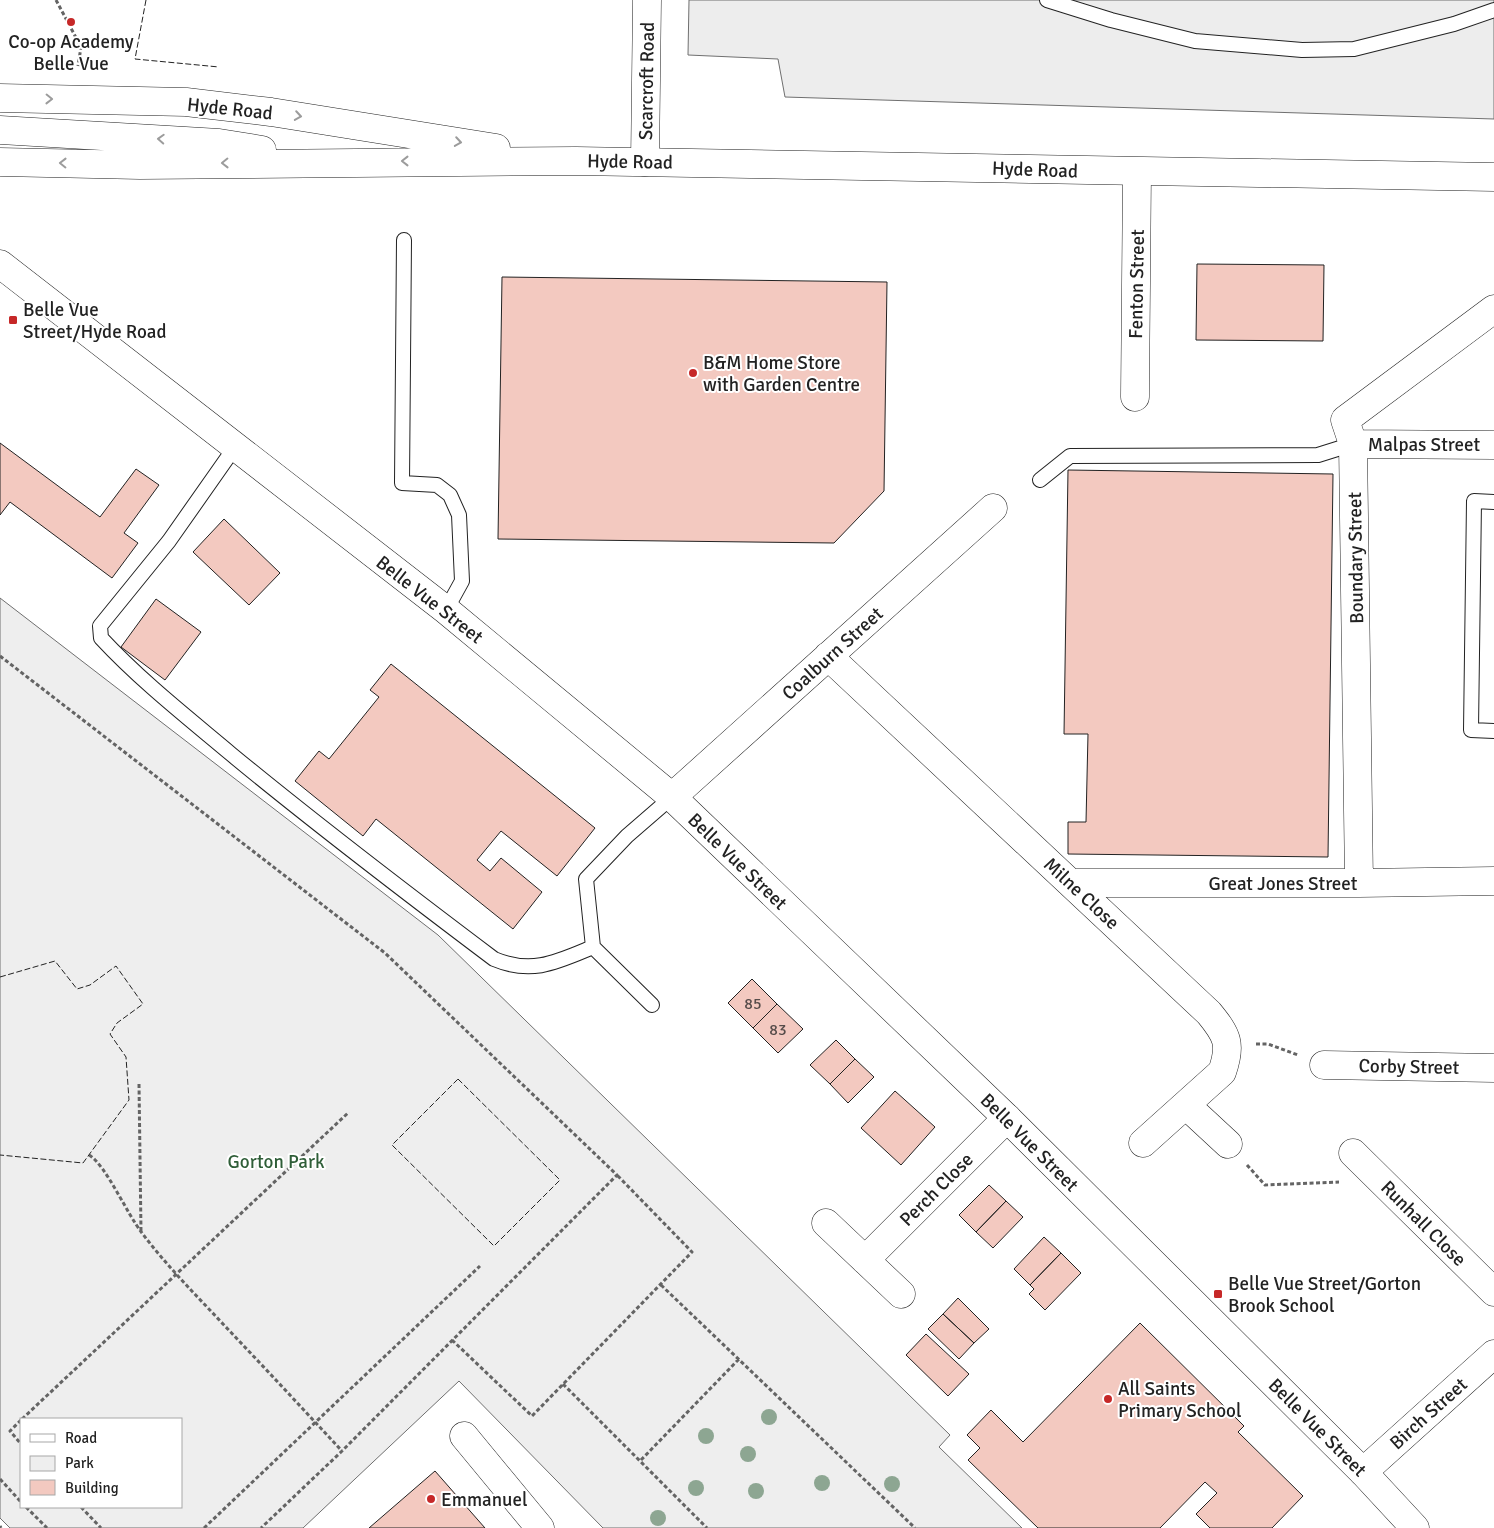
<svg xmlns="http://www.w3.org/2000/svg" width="1494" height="1528" font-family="Signika,sans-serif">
<rect width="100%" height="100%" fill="#fff"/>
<path fill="#eee" stroke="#6f6f6f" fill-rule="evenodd" d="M0,598L438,935L950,1435L939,1447L1022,1528H603L459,1381L303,1528H10L0,1518ZM181,1419V1507H21V1419Z"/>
<path fill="#ededed" stroke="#6f6f6f" d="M689,0H1494V119L785,97L778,59L688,55Z"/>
<path fill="#f3c9c0" stroke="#222" d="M1197,264L1324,265L1323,341L1196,340Z
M502,277L887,282L884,491L834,543L498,539Z
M0,443L100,517L136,469L159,485L124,533L138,543L112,578L10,502L0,515Z
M1068,470L1333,474L1328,857L1068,854V822H1086L1088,734H1064Z
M224,519L280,573L249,605L193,552Z
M156,599L201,632L165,680L121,647Z
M391,664L595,828L557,876L501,831L477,860L490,871L501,858L542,892L513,929L376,819L363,836L295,781L319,751L329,759L379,697L370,690Z
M752,979L777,1004L753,1028L728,1003Z
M777,1004L803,1029L778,1053L753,1028Z
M836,1040L855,1059L830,1084L810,1065Z
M855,1059L874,1077L848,1103L830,1084Z
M895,1091L935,1127L901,1165L861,1128Z
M989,1185L1006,1201L976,1232L959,1215Z
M1006,1201L1023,1217L993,1248L976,1232Z
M1044,1237L1061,1253L1030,1285L1014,1269Z
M1061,1253L1081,1273L1045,1310L1029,1294L1034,1289L1030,1285Z
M958,1298L989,1329L974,1343L943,1314Z
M943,1314L974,1343L959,1359L928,1329Z
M1140,1323L1244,1426L1238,1432L1303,1496L1272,1528H1210L1196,1514L1217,1493L1205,1482L1160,1528H1038L968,1460L980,1448L967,1435L991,1410L1023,1442Z
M926,1334L969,1374L948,1396L906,1355Z
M435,1471L485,1528H369Z"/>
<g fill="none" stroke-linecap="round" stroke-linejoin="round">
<defs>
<path id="lane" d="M1047,0L1111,20L1195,41L1302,50L1354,49L1454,24L1494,10
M404,240L402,483L437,485L450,495L459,515L462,581L446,610
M235,447L169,541L100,626L101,638C141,681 187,717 231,754C317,825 405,892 494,959C532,975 557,962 593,947
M1040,480L1070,456L1318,455L1353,444
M1494,502L1474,501L1471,730L1494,731
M652,1005L593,947L586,879L627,836L672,797"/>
<path id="street" d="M1135,397L1137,172
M1353,444L1494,445
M828,656L1209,1013C1227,1035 1232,1044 1222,1072L1143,1143
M672,797L993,508
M1073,883H1359L1494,881
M1359,883L1353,444L1345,420L1494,309
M1324,1065L1494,1068
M1187,1106L1228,1144
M1353,1153L1494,1292
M826,1223L901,1294
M865,1260L1007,1118
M464,1436L540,1528
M1363,1472L1494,1354"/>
<path id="secondary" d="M645,162L647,0
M0,264L446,610L672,797L1007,1118L1363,1472L1415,1528"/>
<path id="highway" d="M0,98L186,102L271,112L496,148
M0,130L219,143L262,150
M0,162L140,165L576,161L1494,177"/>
</defs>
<use href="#lane" stroke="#222" stroke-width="16"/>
<use href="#street" stroke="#222" stroke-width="29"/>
<use href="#secondary" stroke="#222" stroke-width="29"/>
<use href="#highway" stroke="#222" stroke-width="29"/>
<path stroke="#646464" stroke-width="3" stroke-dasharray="4 2.5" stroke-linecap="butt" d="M56,0L81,47L78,66
M0,656L385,953L617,1175L342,1451L261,1528
M1256,1044H1268L1298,1055
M139,1084L141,1232
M89,1155C106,1165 127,1214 142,1233C166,1265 195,1294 223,1324C263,1366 303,1409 342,1451
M1247,1165L1265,1185L1339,1182
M661,1285L915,1528
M452,1340L532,1416L692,1252L617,1175
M563,1384L707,1528
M22,1419L349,1112
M21,1420L10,1431L21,1444
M641,1460L739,1359
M0,1479L21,1502
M26,1507L47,1528
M81,1507L101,1528
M0,1526L1,1528
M204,1528L480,1266"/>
<use href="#lane" stroke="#fff" stroke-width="14"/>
<use href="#street" stroke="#fff" stroke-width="28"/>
<use href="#secondary" stroke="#fff" stroke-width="28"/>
<use href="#highway" stroke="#fff" stroke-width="28"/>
<path stroke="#222" stroke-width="1" stroke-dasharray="6 2.5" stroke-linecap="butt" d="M146,0L135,59L219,67
M0,977L55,961L77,989L90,985L116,966L143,1004L117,1023L110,1034L126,1057L129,1100L83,1163L0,1155
M458,1079L560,1180L494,1246L392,1145Z"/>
</g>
<g fill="#8da692">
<circle cx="769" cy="1417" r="8"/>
<circle cx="706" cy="1436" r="8"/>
<circle cx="748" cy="1454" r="8"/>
<circle cx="822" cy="1483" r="8"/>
<circle cx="892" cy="1484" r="8"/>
<circle cx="696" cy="1488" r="8"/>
<circle cx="756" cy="1491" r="8"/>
<circle cx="658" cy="1518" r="8"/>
</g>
<defs><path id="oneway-chevron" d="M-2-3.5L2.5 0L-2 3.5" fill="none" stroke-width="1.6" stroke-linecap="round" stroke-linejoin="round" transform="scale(1.25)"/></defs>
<g stroke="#9c9c9c">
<use href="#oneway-chevron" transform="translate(49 99) rotate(1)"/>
<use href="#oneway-chevron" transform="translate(298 116) rotate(9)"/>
<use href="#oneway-chevron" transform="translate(161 139) rotate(-177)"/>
<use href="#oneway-chevron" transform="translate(458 142) rotate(9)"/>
<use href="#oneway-chevron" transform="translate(405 161) rotate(180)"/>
<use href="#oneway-chevron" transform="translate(63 163) rotate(-179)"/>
<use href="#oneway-chevron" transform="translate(225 163) rotate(179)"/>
</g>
<g fill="#c62828" stroke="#fff" stroke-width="2">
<circle cx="71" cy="22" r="5"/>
<rect x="8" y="315" width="10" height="10" rx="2.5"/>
<circle cx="693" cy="373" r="5"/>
<rect x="1213" y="1289" width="10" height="10" rx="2.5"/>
<circle cx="1108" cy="1399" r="5"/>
<circle cx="431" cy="1499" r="5"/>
</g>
<g text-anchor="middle" stroke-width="4" stroke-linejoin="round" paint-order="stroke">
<g font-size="16" fill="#564c4a">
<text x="753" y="1009">85</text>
<text x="778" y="1035">83</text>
</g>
<g font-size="19" fill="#222" stroke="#fff" text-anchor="start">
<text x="71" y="48" text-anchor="middle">Co-op Academy<tspan x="71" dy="22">Belle Vue</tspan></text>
<text x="23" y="316">Belle Vue<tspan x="23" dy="22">Street/Hyde Road</tspan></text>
<text x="703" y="369">B&amp;M Home Store<tspan x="703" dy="22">with Garden Centre</tspan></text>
<text x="1228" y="1290">Belle Vue Street/Gorton<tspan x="1228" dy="22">Brook School</tspan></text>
<text x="1118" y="1395">All Saints<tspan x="1118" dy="22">Primary School</tspan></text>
<text x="441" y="1506">Emmanuel</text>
</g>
<g font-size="19" fill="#222" stroke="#fff">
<text transform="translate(646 81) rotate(-89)" y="7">Scarcroft Road</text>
<text transform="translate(230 108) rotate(6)" y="7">Hyde Road</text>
<text transform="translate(630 161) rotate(1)" y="7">Hyde Road</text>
<text transform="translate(1035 169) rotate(2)" y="7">Hyde Road</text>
<text transform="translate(1136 284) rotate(-89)" y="7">Fenton Street</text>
<text x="1424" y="451">Malpas Street</text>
<text transform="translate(1355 558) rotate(-91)" y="7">Boundary Street</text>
<text transform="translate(430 599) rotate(38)" y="7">Belle Vue Street</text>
<text transform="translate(832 653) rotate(-42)" y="7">Coalburn Street</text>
<text transform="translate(738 861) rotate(44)" y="7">Belle Vue Street</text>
<text x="1283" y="890">Great Jones Street</text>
<text transform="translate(1082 893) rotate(43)" y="7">Milne Close</text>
<text transform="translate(1409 1066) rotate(1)" y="7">Corby Street</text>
<text transform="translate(1030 1142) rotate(45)" y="7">Belle Vue Street</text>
<text transform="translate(936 1189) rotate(-45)" y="7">Perch Close</text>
<text transform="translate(1424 1223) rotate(45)" y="7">Runhall Close</text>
<text transform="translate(1428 1413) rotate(-42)" y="7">Birch Street</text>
<text transform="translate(1318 1427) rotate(45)" y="7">Belle Vue Street</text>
</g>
<g font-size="19" fill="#2f5e38" stroke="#fff">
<text x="276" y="1168">Gorton Park</text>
</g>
</g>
<rect x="20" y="1418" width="162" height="90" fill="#ffffff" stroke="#a7a7a7"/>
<rect x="30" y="1434" width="25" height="8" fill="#ffffff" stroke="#a7a7a7"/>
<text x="65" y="1443" font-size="15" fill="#222222">Road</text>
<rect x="30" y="1456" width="25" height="15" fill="#eeeeee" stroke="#a7a7a7"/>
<text x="65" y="1468" font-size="15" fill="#222222">Park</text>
<rect x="30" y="1480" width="25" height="15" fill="#f3c9c0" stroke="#a7a7a7"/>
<text x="65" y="1493" font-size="15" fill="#222222">Building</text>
</svg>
